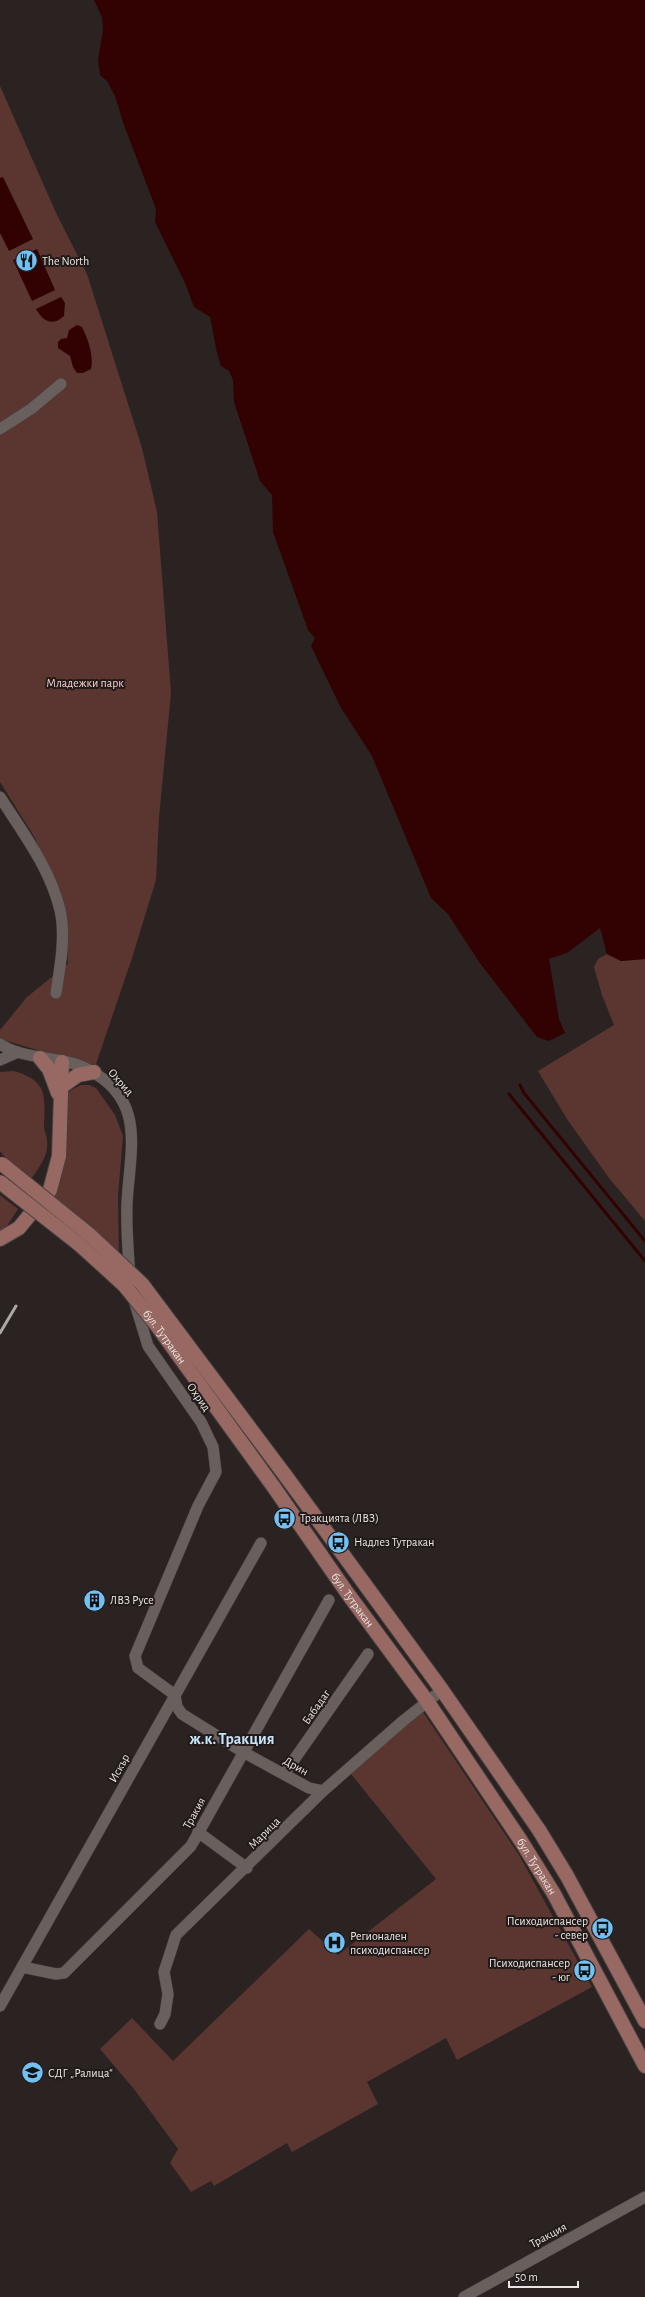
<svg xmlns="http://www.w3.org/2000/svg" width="645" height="2297" font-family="'Alegreya Sans',sans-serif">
<rect width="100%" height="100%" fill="#2b2322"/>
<path fill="#5b3630" d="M0,86L57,215L87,274L142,448L157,512L171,693L159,817L156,880L132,958L95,1067L0,1039V1030L27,997L68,964L65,911L35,838L0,782Z
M607,954L621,961L645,959V1221L609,1178L567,1119L538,1071L614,1025L602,995L594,967L598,959Z
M14,1071C48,1081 45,1096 44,1126C44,1131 47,1136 47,1141C49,1155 39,1167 32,1178L6,1159L0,1151V1072Z
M81,1085H89L96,1088L115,1115L123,1136L118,1196L119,1259L51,1198C70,1163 69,1136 65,1096L71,1090Z
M0,1195L18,1209L7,1226L0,1231Z
M423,1712L519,1855L592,1987L457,2060L446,2038L367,2082L378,2104L292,2152L287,2143L214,2186L211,2181L191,2192L170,2163L178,2149L134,2089L100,2049L132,2018L173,2061L309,1929L338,1955L436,1879L351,1774L399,1730Z"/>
<path fill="#320202" d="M94,0H645V959L621,961L607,954L600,928L567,953L549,959L559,1019L565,1033L549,1041L537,1037L479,962L448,914L431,898L372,756L341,708L311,646L315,638L308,630L273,532L272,495L260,481L234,402L233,380L229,371L221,366L217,353L210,317L194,307L185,283L155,222L156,209L124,125L115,96L107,81L100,75L98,60L103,30L102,17Z
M3,177L33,239L9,251L0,233V178Z
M37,249L55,290L32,301L13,260Z
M61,297L65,303L64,316C52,327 43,321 36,309Z
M77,325L82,327C88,339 94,356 91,369L83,373H77L73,367L70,356L58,348V342L61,339L67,338L69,330Z"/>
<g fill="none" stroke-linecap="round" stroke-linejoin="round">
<path stroke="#320202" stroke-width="3" d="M520,1085L524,1093L645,1241
M509,1094L645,1261"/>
<defs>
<path id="minor" d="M0,429L31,409L61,384
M0,797C23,833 50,868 60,910C66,935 60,968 56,993
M0,1044C26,1061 60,1055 87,1069C147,1099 130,1149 127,1203C126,1227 128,1252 130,1276
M0,1060L18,1052
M133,1297L148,1346L201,1422L213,1447L216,1472L198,1506L135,1656L138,1668L175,1695L177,1707L182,1714L243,1752L309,1788L323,1791
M284,1774L368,1654
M198,1832L247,1868
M22,1967L56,1974L64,1973L191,1846L329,1600
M0,2006L261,1543
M160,2024L165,2014L168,1994L164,1972L176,1935L323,1791L403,1721L442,1690
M464,2297L645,2197"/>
<g id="major">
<path d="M40,1058L49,1069L58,1093"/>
<path d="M61,1087L78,1075L94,1072"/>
<path d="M0,1239L19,1228L50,1190L59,1156L62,1062"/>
<path d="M285,1475L442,1690L539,1830L567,1876L645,2021"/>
<path id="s1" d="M273,1486L348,1594L427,1701L521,1841L554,1894L645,2066"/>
</g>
</defs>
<use href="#minor" stroke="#464140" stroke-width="12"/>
<use href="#major" stroke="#464140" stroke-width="16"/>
<use href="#minor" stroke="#69605e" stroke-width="11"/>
<use href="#major" stroke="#986962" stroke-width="14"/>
<path stroke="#aca6a5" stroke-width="3" d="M0,1333L16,1306"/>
<defs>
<g id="major-bridge">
<path d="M2,1164L91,1236L142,1284L285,1475"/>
<path id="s2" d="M0,1182L80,1245L124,1285L155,1323L273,1486"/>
</g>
</defs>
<use href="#major-bridge" stroke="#464140" stroke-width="16" stroke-linecap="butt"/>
<use href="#major-bridge" stroke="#986962" stroke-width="14"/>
</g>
<defs>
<symbol id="restaurant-disc" viewBox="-11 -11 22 22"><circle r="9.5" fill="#71c1f5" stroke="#211a19"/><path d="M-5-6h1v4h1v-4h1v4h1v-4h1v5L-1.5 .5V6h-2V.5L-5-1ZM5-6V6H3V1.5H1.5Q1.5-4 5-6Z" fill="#111"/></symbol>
<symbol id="bus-disc" viewBox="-11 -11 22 22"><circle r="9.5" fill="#71c1f5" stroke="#211a19"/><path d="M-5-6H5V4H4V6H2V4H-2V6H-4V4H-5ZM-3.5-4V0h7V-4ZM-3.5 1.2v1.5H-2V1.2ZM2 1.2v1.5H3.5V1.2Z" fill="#111"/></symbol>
<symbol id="building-disc" viewBox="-11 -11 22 22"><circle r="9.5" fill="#71c1f5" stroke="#211a19"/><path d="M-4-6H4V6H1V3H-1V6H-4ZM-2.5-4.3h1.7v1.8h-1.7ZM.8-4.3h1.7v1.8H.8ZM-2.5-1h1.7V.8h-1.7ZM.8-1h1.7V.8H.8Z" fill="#111"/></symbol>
<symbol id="hospital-disc" viewBox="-11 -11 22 22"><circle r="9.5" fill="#71c1f5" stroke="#211a19"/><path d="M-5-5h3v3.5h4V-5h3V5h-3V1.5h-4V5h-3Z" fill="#111"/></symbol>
<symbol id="school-disc" viewBox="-11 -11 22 22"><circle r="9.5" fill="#71c1f5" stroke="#211a19"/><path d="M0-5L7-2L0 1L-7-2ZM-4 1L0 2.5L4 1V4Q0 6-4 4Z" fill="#111"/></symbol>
</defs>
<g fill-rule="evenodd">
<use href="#restaurant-disc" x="14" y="248" width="25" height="25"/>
<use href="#bus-disc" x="272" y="1506" width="25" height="25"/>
<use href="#bus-disc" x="326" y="1530" width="25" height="25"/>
<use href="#building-disc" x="82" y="1588" width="25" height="25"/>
<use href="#bus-disc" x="590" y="1916" width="25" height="25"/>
<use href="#hospital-disc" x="322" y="1930" width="25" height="25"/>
<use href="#bus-disc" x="572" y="1958" width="25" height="25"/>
<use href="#school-disc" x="20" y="2060" width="25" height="25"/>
</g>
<g text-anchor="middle" stroke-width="4" stroke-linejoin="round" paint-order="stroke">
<g font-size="12" fill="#e9e4e3" stroke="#211a19" text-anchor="start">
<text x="42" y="265">The North</text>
<text x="300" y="1522">Тракцията (ЛВЗ)</text>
<text x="354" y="1546">Надлез Тутракан</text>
<text x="110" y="1604">ЛВЗ Русе</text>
<text x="588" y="1925" text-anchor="end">Психодиспансер<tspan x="588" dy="14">- север</tspan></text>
<text x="350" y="1940">Регионален<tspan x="350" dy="14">психодиспансер</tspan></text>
<text x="570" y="1967" text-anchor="end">Психодиспансер<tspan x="570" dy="14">- юг</tspan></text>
<text x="48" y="2077">СДГ „Ралица“</text>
</g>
<g font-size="12" fill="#f7d2cc" stroke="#211a19">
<text x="85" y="687">Младежки парк</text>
</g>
<g font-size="12" fill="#e9e4e3" stroke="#211a19">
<text transform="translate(121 1082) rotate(48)" y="4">Охрид</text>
<text dy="4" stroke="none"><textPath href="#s2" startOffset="227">бул. Тутракан</textPath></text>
<text transform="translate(199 1397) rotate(55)" y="4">Охрид</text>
<text dy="4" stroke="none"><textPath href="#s1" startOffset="139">бул. Тутракан</textPath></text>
<text transform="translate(316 1707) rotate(-55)" y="4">Бабадаг</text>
<text transform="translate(296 1766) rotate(29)" y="4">Дрин</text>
<text transform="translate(119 1768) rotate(-61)" y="4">Искър</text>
<text transform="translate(194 1813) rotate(-61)" y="4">Тракия</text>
<text transform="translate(264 1833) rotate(-45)" y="4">Марица</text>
<text dy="4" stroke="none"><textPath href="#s1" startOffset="463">бул. Тутракан</textPath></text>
<text transform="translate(548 2235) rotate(-28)" y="4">Тракция</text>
</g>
<g font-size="16" font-weight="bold" fill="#c6e2f6" stroke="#211a19">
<text x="232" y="1744">ж.к. Тракция</text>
</g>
</g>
<path d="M509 2281v6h69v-6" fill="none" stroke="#e9e4e3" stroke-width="2"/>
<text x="515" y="2281" font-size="12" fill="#e9e4e3" stroke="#211a19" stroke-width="3" paint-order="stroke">50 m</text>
</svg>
